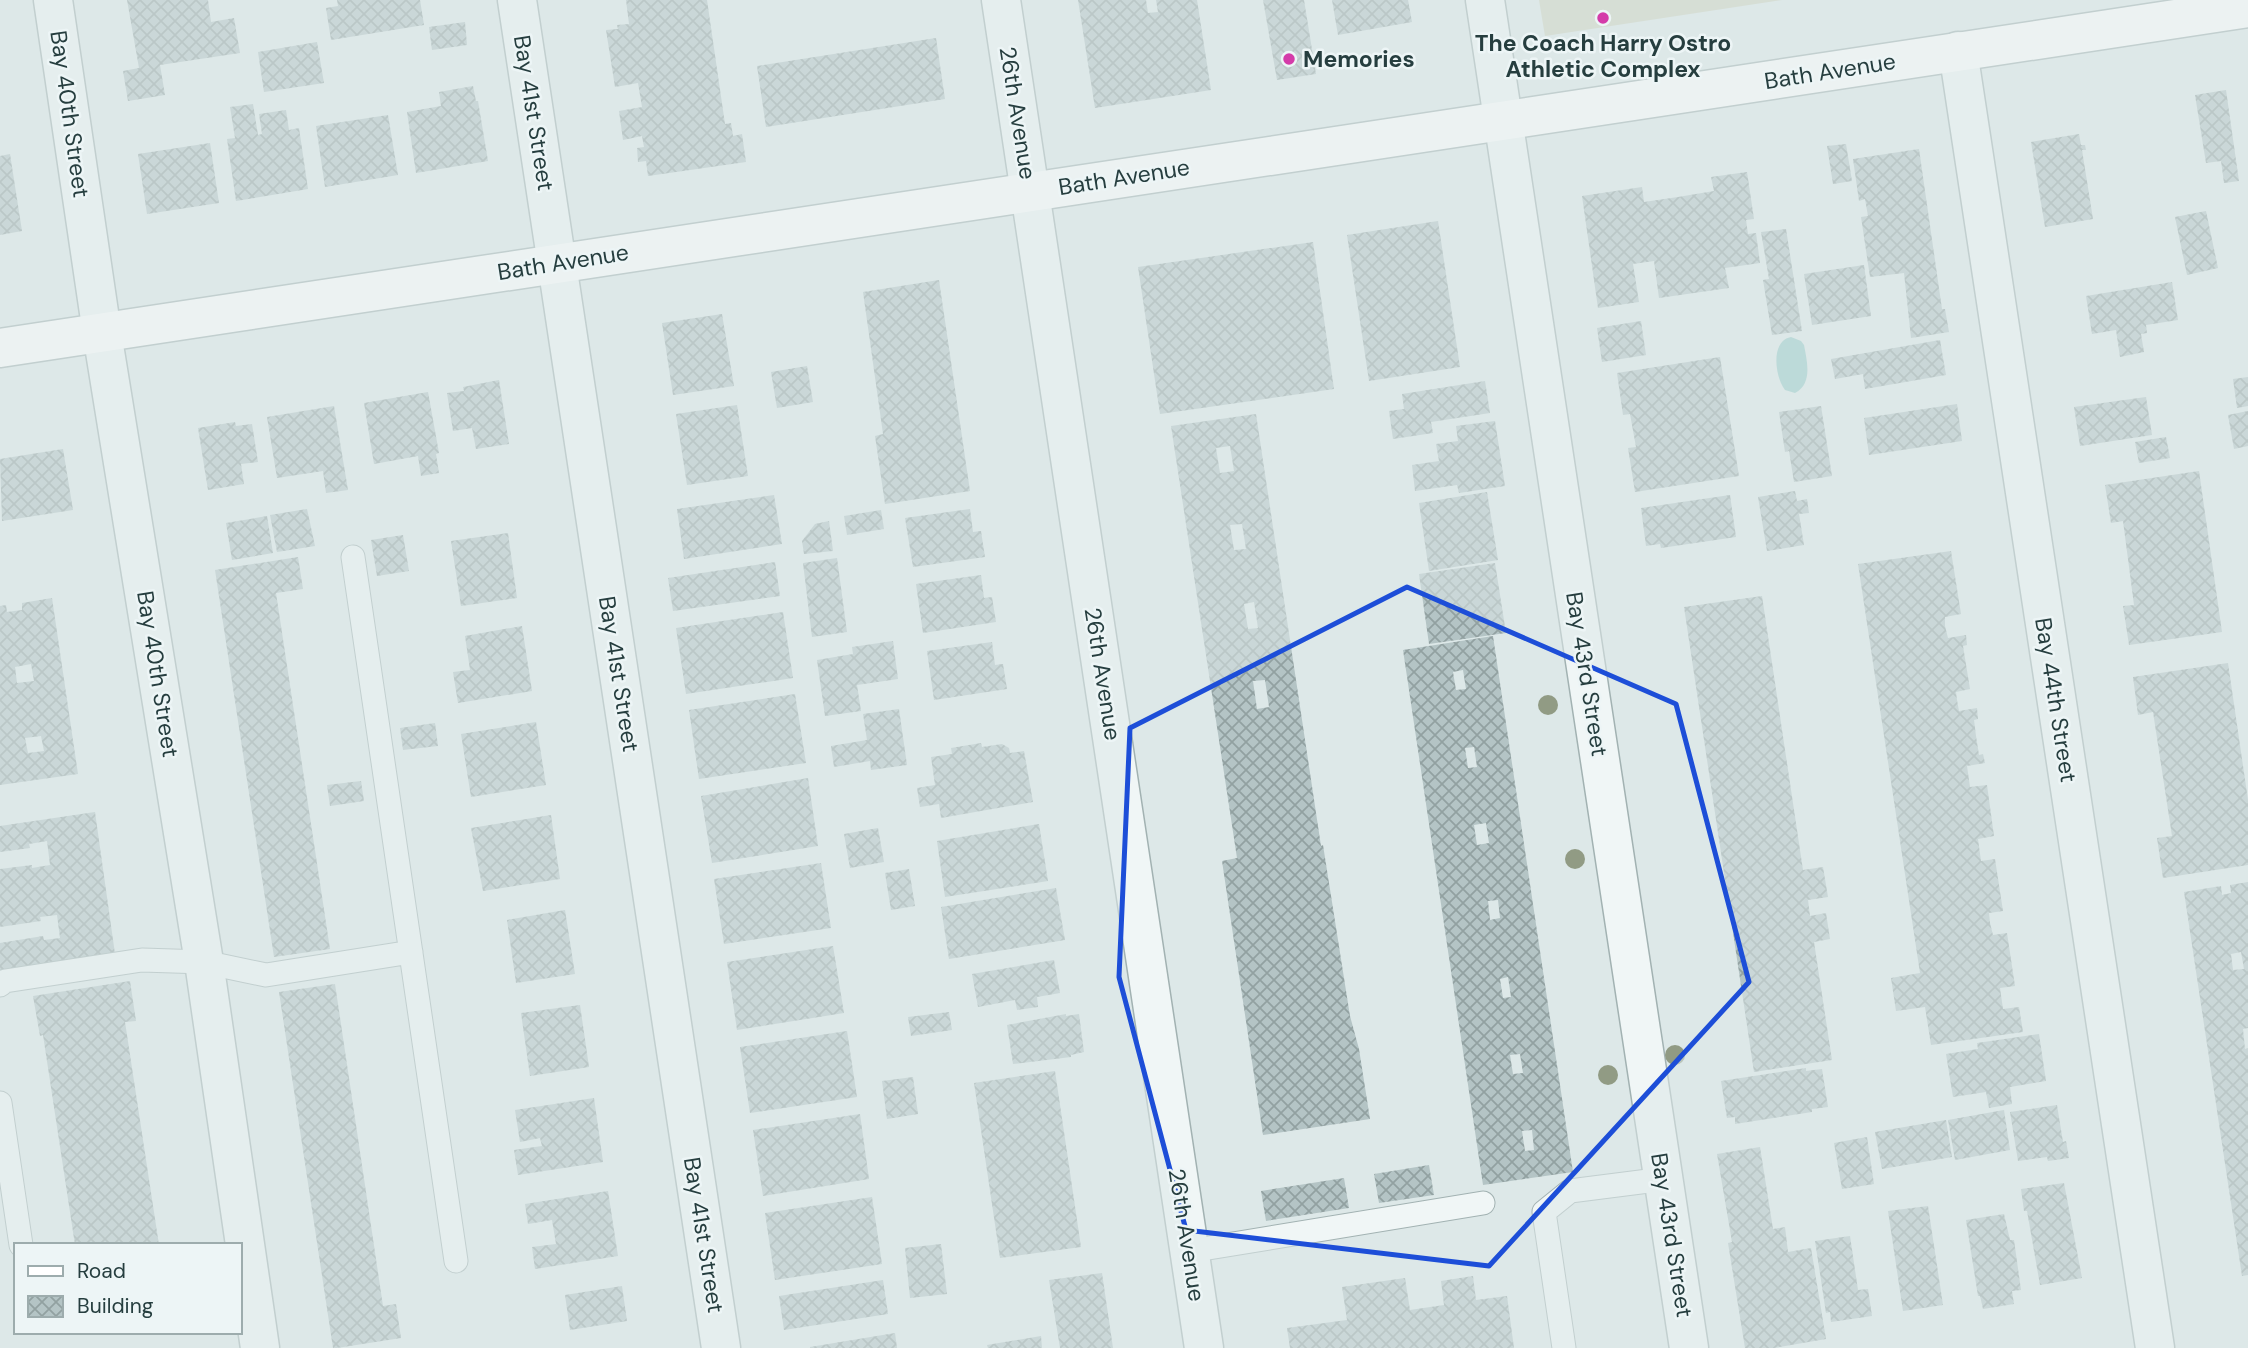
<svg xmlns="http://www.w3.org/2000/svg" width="2248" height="1348" font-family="'DM Sans',sans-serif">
<defs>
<pattern id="building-cross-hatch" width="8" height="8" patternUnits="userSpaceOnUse" patternTransform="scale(1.75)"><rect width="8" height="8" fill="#b4c4c5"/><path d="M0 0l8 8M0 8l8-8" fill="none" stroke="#92a1a1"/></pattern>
</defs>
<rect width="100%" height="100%" fill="#dde8e8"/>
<path fill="#cfd2be" d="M1539,0H1782L1545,36Z"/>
<path fill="#96cac7" d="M1791,337L1801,341L1804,345C1807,361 1813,384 1795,393L1785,390C1775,377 1770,341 1791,337Z"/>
<path fill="url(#building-cross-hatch)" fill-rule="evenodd" d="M127,0H208L211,22L234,18L240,53L160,65L165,95L128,101L123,71L139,68Z
M337,0H420L424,25L331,40L326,8L338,6Z
M626,0H707L725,124L731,123L733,136L742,134L746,162L648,176L646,161L638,162L637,148L644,147L642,136L623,140L619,111L642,107L638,83L615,87L606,30L618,29L617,25L629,24Z
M1078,0H1146L1148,13L1158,12L1156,0H1197L1211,90L1095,108Z
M1263,0H1304L1316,74L1277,80Z
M1332,0H1408L1412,22L1338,35Z
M465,22L467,45L432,50L429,27Z
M936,38L945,99L766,127L757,66Z
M317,42L324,83L264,92L258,52Z
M473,86L476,101H478L488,161L416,173L407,112L441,106L439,92Z
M2226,90L2239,181L2224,183L2221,161L2206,163L2195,95Z
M253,104L258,135L262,134L259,114L286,110L289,130L299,128L308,189L236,201L227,139L235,138L230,107Z
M388,115L398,175L325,187L316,126Z
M2079,134L2081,145H2085L2086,150H2082L2093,219L2045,227L2031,142Z
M210,143L219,203L147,214L138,154Z
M1846,144L1852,181L1833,184L1827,146Z
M1919,149L1942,309H1945L1949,332L1911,338L1904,273L1870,277L1861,217L1868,216L1865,199L1859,201L1853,159Z
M10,154L22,231L0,235V156Z
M1747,172L1754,219L1746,220L1748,234L1756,233L1760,263L1725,268L1729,288L1659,298L1654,261L1633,264L1639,302L1598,308L1582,196L1642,187L1644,202L1678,197L1714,191L1711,177Z
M2206,211L2218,268L2187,275L2175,217Z
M1438,221L1460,367L1369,381L1347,235Z
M1786,229L1802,331L1772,335L1763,280L1769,279L1761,232Z
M1313,242L1334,389L1160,414L1138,267Z
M1864,265L1871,316L1812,325L1804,274Z
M939,280L970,491L885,504L875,436L883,434L863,292Z
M2172,282L2178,320L2146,325L2147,333L2141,334L2144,352L2120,357L2116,330L2092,334L2086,296Z
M722,314L734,386L673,395L662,323Z
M1641,321L1646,355L1602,362L1597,328Z
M1940,340L1946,375L1865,389L1863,374L1835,379L1831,359Z
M1720,357L1739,476L1635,492L1628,448L1636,447L1630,414L1623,415L1617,373Z
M807,366L813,402L777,408L771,372Z
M2248,377V406L2237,408L2233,379Z
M499,380L509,444L476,449L472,428L453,431L447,393L464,391L463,387Z
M1485,381L1490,413L1431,422L1433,433L1393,439L1389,411L1404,409L1402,394Z
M428,392L439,453L436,454L439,473L421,476L418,456L374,464L364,403Z
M2146,397L2152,435L2080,446L2074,407Z
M1957,404L1962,441L1869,455L1864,418Z
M737,405L748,476L687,485L676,414Z
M334,406L348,490L326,493L323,471L277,478L267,417Z
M1821,406L1832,476L1794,482L1789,451L1785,452L1779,412Z
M2248,411V446L2234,449L2228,415Z
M1256,414L1321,846L1323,845L1350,1016L1359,1049L1370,1119L1263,1135L1222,861L1237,858L1171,426ZM1230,446L1234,471L1220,473L1216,448ZM1242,524L1246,549L1234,550L1230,525ZM1254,602L1258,628L1248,629L1244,604ZM1265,680L1269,707L1257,709L1253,681Z
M1495,421L1505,486L1459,493L1457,485L1415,491L1412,465L1439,461L1436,444L1458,441L1456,426Z
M235,422L236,426L252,424L258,462L241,464L244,484L208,490L198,428Z
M2166,437L2170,458L2139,463L2135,442Z
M63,449L73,510L2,521L0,459Z
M2199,471L2222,632L2129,645L2123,606L2134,605L2123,521L2111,523L2105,485Z
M1795,491L1797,501L1807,499L1809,513L1799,514L1804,545L1767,551L1758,497Z
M1487,492L1498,560L1429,571L1419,503Z
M774,495L782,544L684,559L677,509Z
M1730,495L1736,537L1661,548L1660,544L1646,546L1641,508Z
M307,509L315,546L277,552L270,515Z
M970,509L973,532L981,531L985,557L913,567L905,518Z
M881,510L884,529L847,535L844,516Z
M267,516L273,553L232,560L226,523Z
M829,521L833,551L804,554L802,541L815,524Z
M508,533L517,598L461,606L451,541Z
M403,535L409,571L377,576L371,540Z
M1951,551L1961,614L1945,617V626L1948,638L1966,635L1967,645L1963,646L1970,689L1956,692L1957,700L1959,711L1977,708L1978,719L1974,720L1976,736L1979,755L1983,754L1985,763L1967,766L1970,787L1987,785L1994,836L1978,839L1981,861L1995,859L2003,911L1989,913L1990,923L1993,935L2007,933L2015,986L2000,988L2003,1009L2019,1007L2023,1032L1931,1045L1925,1007L1896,1011L1891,978L1920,973L1858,564Z
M298,557L303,589L276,593L330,949L274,957L215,570Z
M837,558L847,632L812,637L803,563Z
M775,562L780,596L673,611L668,578Z
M1495,563L1506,633L1429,644L1419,574Z
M981,575L984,598L992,597L996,622L923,633L916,584Z
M1762,596L1803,870L1823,867L1828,897L1808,900L1810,916L1826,913L1830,939L1814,942L1832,1060L1754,1072L1684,607Z
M52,598L78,774L0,785V606L6,605L7,612L22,610V603ZM31,664L34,681L17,683L15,667ZM41,736L44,751L28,753L25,738Z
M783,612L793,678L686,694L676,628Z
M522,626L532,691L458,703L453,672L470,670L465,636Z
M1493,636L1573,1172L1483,1185L1403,650ZM1463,670L1466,689L1456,690L1453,672ZM1474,747L1477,767L1468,768L1465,748ZM1486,823L1489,843L1477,845L1474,825ZM1498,900L1500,918L1490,920L1488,901ZM1508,977L1511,997L1503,998L1500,979ZM1520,1054L1523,1073L1513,1074L1510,1055ZM1532,1130L1534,1150L1525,1151L1522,1131Z
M893,641L898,679L857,685L861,711L825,716L817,660L853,654L852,647Z
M992,642L995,665L1003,664L1007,689L934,700L927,651Z
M2228,663L2248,800V865L2163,878L2157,838L2172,836L2153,712L2138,715L2133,677Z
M795,694L806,763L699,779L689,710Z
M899,709L907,765L871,770L870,761L834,767L831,746L867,740L863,714Z
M536,722L546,785L471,797L461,734Z
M435,723L438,746L403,750L400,728Z
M981,743L982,747L1002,744L1009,748L1010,753L1024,751L1033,802L941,818L939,804L920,807L917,788L935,785L931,757L952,754L951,748Z
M808,778L818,846L712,863L701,796Z
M361,781L364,801L330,806L327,785Z
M95,812L115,954L0,971V943L43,936L44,940L60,938L57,915L40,917L41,921L0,927V869L32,865V868L50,865L47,841L29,844L30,848L0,852V826Z
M551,815L560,879L483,891L471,828Z
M1039,824L1048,881L945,897L937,841Z
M878,828L884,862L850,868L844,834Z
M821,863L831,928L724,944L714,879Z
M909,869L915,906L891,910L885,873Z
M2248,882V1028L2243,1029L2245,1049L2248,1048V1275L2242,1276L2184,892L2221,886L2222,895L2231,893L2230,885ZM2241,952L2244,969L2233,970L2231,954Z
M1056,888L1065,940L949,959L941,907Z
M565,910L575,974L516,983L507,920Z
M833,946L844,1013L737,1030L727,962Z
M1054,960L1060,993L1037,997L1038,1007L1017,1010L1015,1000L978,1007L972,974Z
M130,981L136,1021L125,1022L159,1245H75L43,1035L40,1036L33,996Z
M335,984L383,1306L396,1304L401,1338L337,1348H333L279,992Z
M580,1005L589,1067L530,1076L521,1013Z
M949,1012L952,1030L911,1036L908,1017Z
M1066,1014V1016L1079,1014L1084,1052L1071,1055V1057L1013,1064L1007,1025Z
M847,1031L857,1097L750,1113L740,1047Z
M2039,1034L2046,1081L2010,1087L2012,1104L1989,1108L1986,1092L1953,1097L1946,1054L1978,1049L1977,1043Z
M1806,1068V1071L1822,1069L1828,1107L1812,1109V1112L1735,1124V1117L1727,1118L1721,1081Z
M1055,1071L1081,1247L1000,1258L974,1083Z
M913,1077L918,1114L887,1119L882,1081Z
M594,1098L603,1162L518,1175L514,1150L542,1146L540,1138L520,1142L515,1110Z
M2057,1105L2063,1142L2066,1141L2069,1158L2048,1161L2047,1157L2018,1161L2010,1112Z
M2004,1110L2010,1150L1955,1160L1948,1120Z
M860,1114L869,1179L763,1196L753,1130Z
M1946,1120L1952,1157L1882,1169L1875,1132Z
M1867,1137L1874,1184L1842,1189L1834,1143Z
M1760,1147L1773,1229L1785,1227L1788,1252L1811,1248L1826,1339L1774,1348H1745L1728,1243L1732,1242L1717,1154Z
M1429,1165L1434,1195L1379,1203L1374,1174Z
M1344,1178L1349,1208L1266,1221L1261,1191Z
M2064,1183L2082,1278L2040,1285L2027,1211H2024L2021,1189Z
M608,1191L618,1256L535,1269L532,1247L556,1244L552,1220L528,1224L525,1204Z
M872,1197L882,1264L775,1280L765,1213Z
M1928,1206L1943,1305L1903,1311L1888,1211Z
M2004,1214L2010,1240H2014L2021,1290L2012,1291L2014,1304L1983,1309L1980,1296H1978L1966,1220Z
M1850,1236L1858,1290L1868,1289L1872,1316L1831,1322L1830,1312L1826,1313L1815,1241Z
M941,1244L947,1294L910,1298L905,1248Z
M1102,1273L1113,1348H1060L1049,1280Z
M1473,1276L1476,1300L1507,1296L1514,1348H1290L1287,1328L1347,1320L1342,1287L1405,1278L1410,1310L1444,1305L1441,1281Z
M883,1280L888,1314L784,1330L779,1296Z
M622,1286L627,1321L570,1330L565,1295Z
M895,1333L897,1348H810V1347Z
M1041,1336L1042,1348H988L987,1345Z"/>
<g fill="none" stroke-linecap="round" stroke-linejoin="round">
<defs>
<path id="lane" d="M353,557L456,1261
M0,985L5,981L142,960L204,962L266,975L411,952
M0,1103L21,1245
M1190,1251L1483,1203
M1564,1348L1544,1212L1570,1191L1664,1179"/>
<path id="street" d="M53,0L102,333L204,962L260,1348
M517,0L721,1348
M1001,0L1204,1348
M1485,0L1689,1348
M1958,51L2155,1348"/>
<path id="secondary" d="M0,348L2248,8"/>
</defs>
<use href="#lane" stroke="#a2b2b2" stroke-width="25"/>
<use href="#street" stroke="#a2b2b2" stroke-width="41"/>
<use href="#secondary" stroke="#a2b2b2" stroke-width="41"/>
<use href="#lane" stroke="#f0f6f6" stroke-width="23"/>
<use href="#street" stroke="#f0f6f6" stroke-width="38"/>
<use href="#secondary" stroke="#fff" stroke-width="38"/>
</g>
<g fill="#919b84">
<circle cx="1548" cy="705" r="10"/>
<circle cx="1575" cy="859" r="10"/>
<circle cx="1675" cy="1055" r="10"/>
<circle cx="1608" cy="1075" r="10"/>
</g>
<path d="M0 0H2248V1348H0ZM1407,587L1676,704L1749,982L1489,1266L1186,1230L1119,977L1130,728Z" fill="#dde8e8" fill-opacity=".55" fill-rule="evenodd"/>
<path fill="none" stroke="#1d4ed8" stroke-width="5" stroke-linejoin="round" d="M1407,587L1676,704L1749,982L1489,1266L1186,1230L1119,977L1130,728Z"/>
<g fill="#d43ba9" stroke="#edf5f6" stroke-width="2.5">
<circle cx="1603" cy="18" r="7"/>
<circle cx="1289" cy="59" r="7"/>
</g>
<g text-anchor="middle" stroke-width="5" stroke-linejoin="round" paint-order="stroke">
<g font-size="23" font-weight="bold" fill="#263e3f" stroke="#edf5f6">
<text x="1603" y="51">The Coach Harry Ostro<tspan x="1603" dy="26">Athletic Complex</tspan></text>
<text x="1303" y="67" text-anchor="start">Memories</text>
</g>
<g font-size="23" fill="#263e3f" stroke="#edf5f6">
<text transform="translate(1830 71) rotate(-9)" y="8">Bath Avenue</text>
<text transform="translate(534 113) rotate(81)" y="8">Bay 41st Street</text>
<text transform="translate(1018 113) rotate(81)" y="8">26th Avenue</text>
<text transform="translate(70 114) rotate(82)" y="8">Bay 40th Street</text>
<text transform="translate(1124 177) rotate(-9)" y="8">Bath Avenue</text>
<text transform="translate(563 262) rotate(-9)" y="8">Bath Avenue</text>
<text transform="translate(158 674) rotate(81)" y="8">Bay 40th Street</text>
<text transform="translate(619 674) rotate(81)" y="8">Bay 41st Street</text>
<text transform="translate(1103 674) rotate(81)" y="8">26th Avenue</text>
<text transform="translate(1587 674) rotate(81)" y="8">Bay 43rd Street</text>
<text transform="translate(2056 700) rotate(81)" y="8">Bay 44th Street</text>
<text transform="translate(704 1235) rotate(81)" y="8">Bay 41st Street</text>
<text transform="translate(1187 1235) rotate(81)" y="8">26th Avenue</text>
<text transform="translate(1672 1235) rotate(81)" y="8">Bay 43rd Street</text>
</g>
</g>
<rect x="14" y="1243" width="228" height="91" fill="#edf5f6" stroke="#9dacad" stroke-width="2"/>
<rect x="28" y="1266" width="35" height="10" fill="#ffffff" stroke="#9dacad" stroke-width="2"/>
<text x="77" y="1278" font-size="21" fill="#263e3f">Road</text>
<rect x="28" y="1296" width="35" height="21" fill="url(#building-cross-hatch)" stroke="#9dacad" stroke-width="2"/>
<text x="77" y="1313" font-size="21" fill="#263e3f">Building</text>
</svg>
